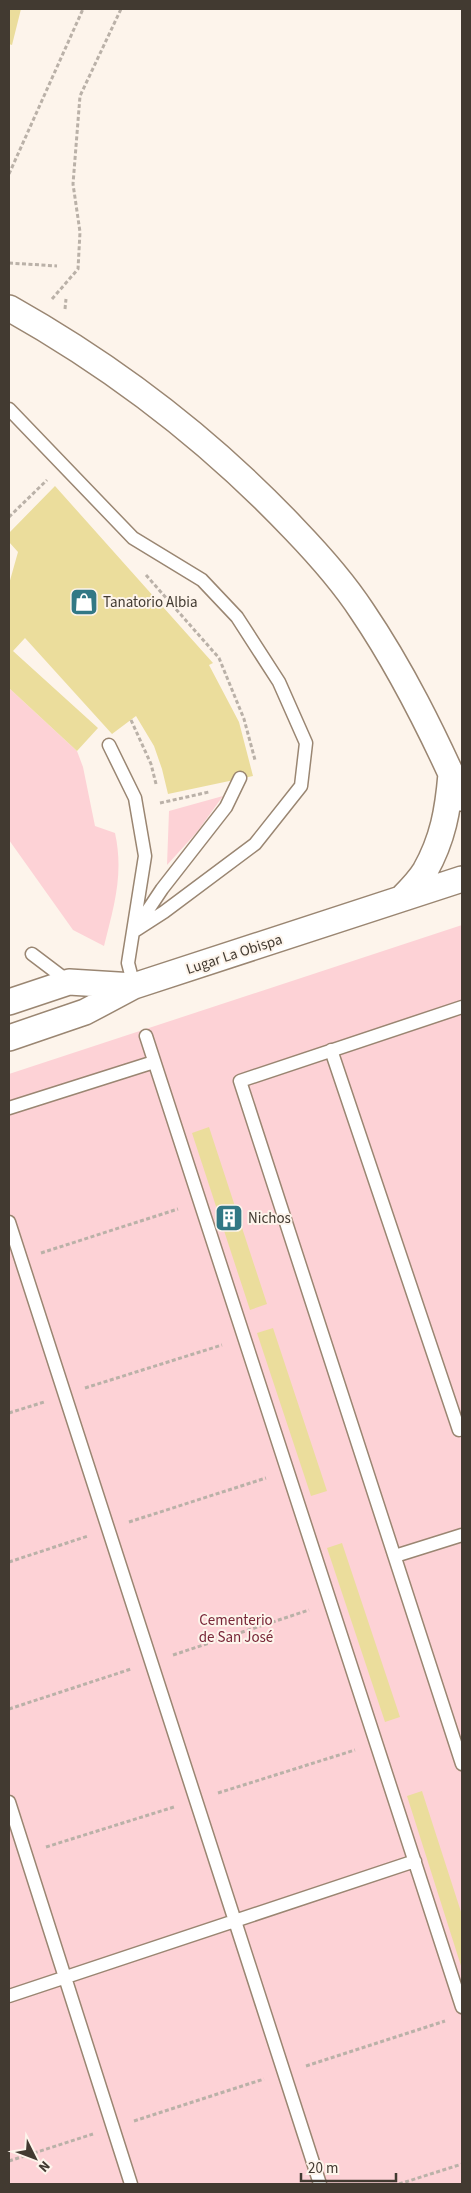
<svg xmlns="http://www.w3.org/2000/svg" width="471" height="2193" font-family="'Source Sans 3',sans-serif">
<rect width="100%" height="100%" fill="#fdf4eb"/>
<path fill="#fdd2d6" d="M9,688L77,751L83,767L95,826L115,833C124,874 114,906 104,946L73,930L9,840Z
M223,796L197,832L167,865L169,811Z
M462,925V2184H9V1074Z"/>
<path fill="#ebdd9c" d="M9,9H21L12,45L9,44Z
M55,486L213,663L209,665L239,722L253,776L168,794L162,769L154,746L136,716L112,734L25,638L13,651L98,728L77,751L9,688V584L18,552L9,542V533Z
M209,1127L267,1304L250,1310L192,1133Z
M273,1328L327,1491L311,1496L257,1333Z
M342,1543L400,1717L385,1722L327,1548Z
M422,1791L462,1915V1969L407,1796Z"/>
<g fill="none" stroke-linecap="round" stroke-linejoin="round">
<defs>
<path id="service" d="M9,409L133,538L202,580L237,617L279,682L306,743L301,786L255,844L164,912L133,932
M109,745L135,798L145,856L128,963L134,986
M136,928L162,889L226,807L240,778
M32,954L69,982
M462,1007L240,1081L462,1764
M146,1036L462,2007
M331,1050L459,1430L462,1428
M9,1108L154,1062
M9,1222L320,2184
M395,1556L462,1535
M9,1802L131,2184
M9,1996L415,1861"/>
<path id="minor" d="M9,308C114,367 212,442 295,530C319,555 343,582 362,611C402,670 433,733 462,798
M402,898C410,890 419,881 425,871C443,839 448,810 451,774
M9,1002L69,982L134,986
M9,1038L85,1012L134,986L462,879"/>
</defs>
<use href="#service" stroke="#9a8672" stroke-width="15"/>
<use href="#minor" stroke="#9a8672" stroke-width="28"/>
<path stroke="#bab1a8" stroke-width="3" stroke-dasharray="4 2.5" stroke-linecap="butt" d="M9,174L83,9
M9,263L57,266
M52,299L78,269L80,232L73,184L80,96L121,9
M65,309L66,299
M9,517L47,480
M146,575L219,658L244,719L255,760
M131,720L151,764L156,784
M160,803L209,792
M41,1253L178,1209
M85,1388L222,1345
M9,1413L44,1402
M129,1522L266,1478
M9,1562L88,1536
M173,1655L309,1610
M9,1709L131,1669
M218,1793L355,1750
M46,1847L174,1807
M306,2066L445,2021
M134,2121L264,2079
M9,2161L93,2134
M399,2184L462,2164"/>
<use href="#service" stroke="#fff" stroke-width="12"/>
<use href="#minor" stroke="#fff" stroke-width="25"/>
</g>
<defs>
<symbol id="shop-square" viewBox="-11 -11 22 22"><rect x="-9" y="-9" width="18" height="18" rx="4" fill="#327885" stroke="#fdf4eb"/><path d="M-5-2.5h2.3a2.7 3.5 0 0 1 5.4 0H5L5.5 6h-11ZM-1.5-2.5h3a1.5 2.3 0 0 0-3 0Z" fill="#fff"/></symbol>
<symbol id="building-square" viewBox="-11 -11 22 22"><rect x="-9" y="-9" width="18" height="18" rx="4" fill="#327885" stroke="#fdf4eb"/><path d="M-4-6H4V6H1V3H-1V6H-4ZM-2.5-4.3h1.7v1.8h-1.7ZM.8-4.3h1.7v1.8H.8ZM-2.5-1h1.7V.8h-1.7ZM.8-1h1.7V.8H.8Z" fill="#fff"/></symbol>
</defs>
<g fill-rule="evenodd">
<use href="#shop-square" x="68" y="586" width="32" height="32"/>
<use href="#building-square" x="213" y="1202" width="32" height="32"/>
</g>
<g text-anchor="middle" stroke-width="4" stroke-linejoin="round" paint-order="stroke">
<g font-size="15" fill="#423a31" stroke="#fdf4eb" text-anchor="start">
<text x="103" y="607">Tanatorio Albia</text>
<text x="248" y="1223">Nichos</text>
</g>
<g font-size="15" fill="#423a31" stroke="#fdf4eb">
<text transform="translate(234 954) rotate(-18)" y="5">Lugar La Obispa</text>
</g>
<g font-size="15" fill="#782638" stroke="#fdf4eb">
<text x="236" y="1625">Cementerio<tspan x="236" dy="17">de San José</tspan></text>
</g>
</g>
<rect width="471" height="2193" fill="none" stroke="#423a31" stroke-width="20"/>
<g transform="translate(35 2158) rotate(132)" stroke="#fdf4eb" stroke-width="4" paint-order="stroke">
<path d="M0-4L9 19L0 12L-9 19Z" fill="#423a31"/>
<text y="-8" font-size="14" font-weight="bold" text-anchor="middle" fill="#423a31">N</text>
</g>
<path d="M301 2173v8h95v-8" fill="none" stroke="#423a31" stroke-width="2.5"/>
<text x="308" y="2173" font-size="15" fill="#423a31" stroke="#fdf4eb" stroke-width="4" paint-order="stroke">20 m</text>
</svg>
